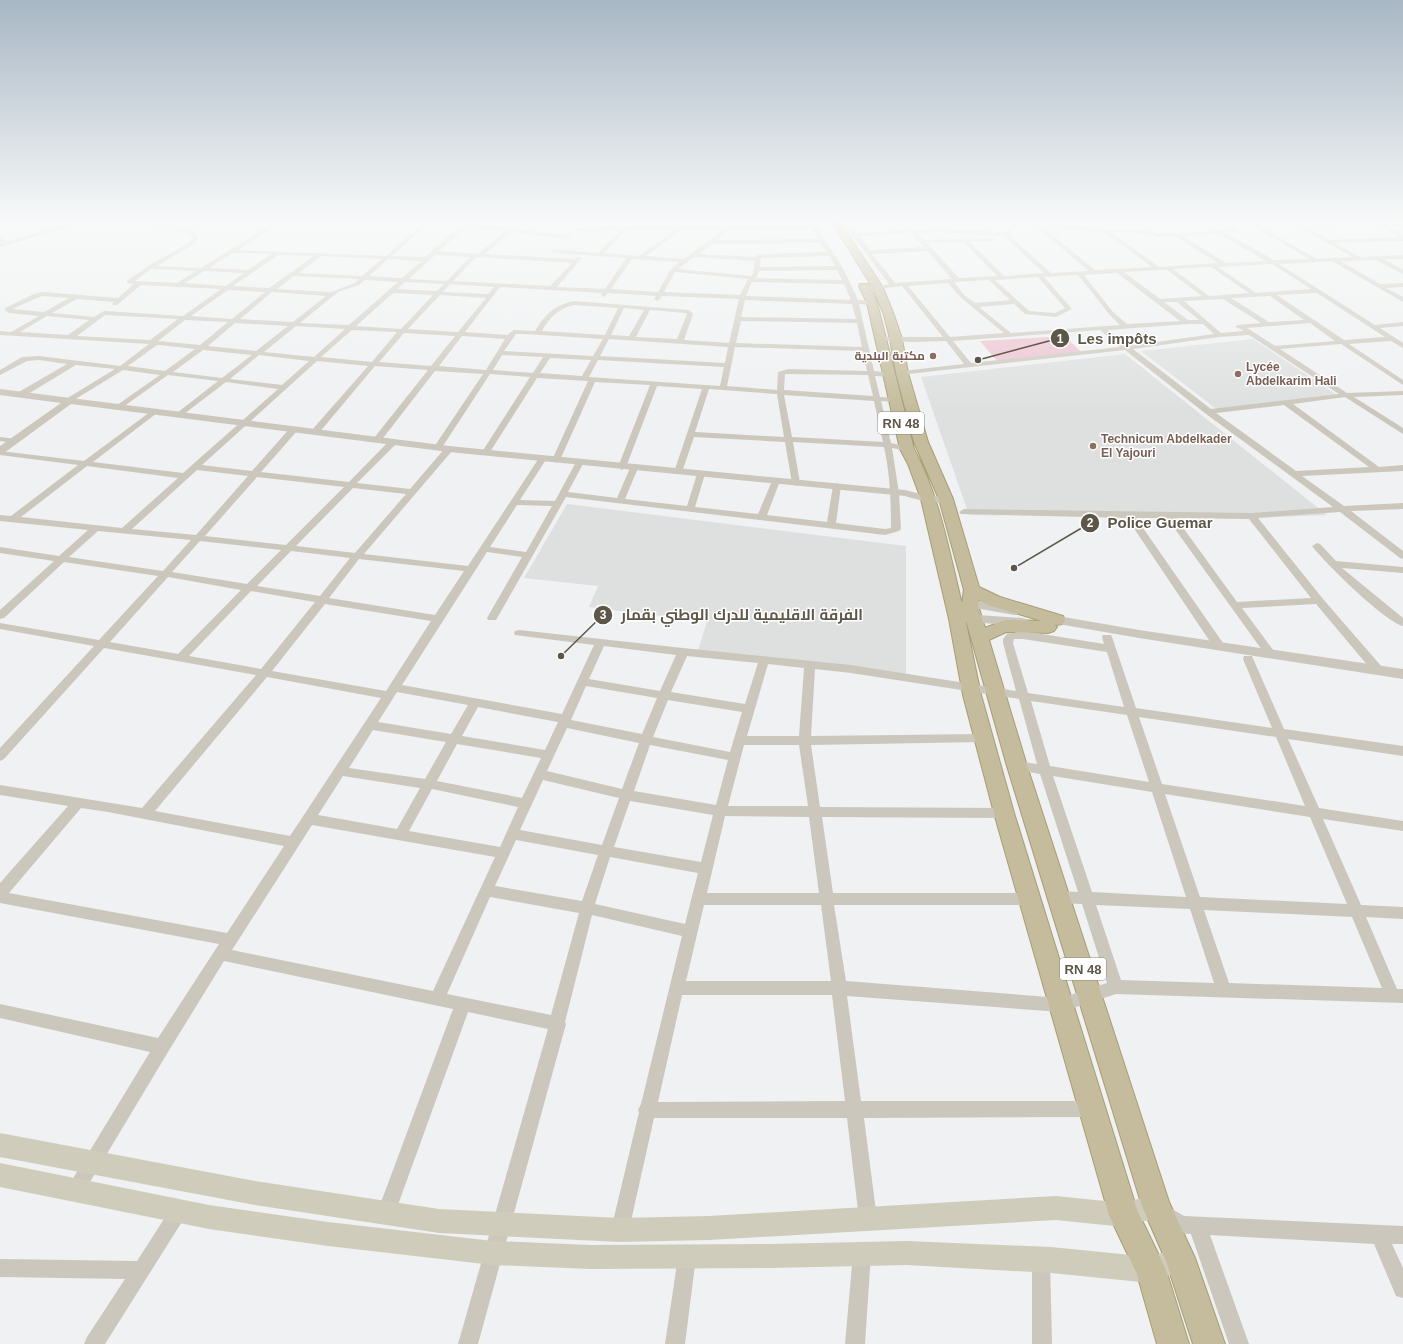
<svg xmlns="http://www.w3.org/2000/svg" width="1403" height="1344" font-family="Helvetica,Cairo,sans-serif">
<rect width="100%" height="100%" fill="#eff1f2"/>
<path fill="#dee0e0" d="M1253,339L1340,397L1219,411L1141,351Z
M1125,354L1327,515L1247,518L969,515L921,377Z
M567,504L906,546V678L697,653L707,622L589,607L598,586L524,578Z"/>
<path fill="#edc0cf" d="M1065,336L1081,352L997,361L980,341Z"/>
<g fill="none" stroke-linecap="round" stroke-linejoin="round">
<defs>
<path id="trunk" d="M832,222H840L883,288L894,315L902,339L908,373L928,442L953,499L979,587L1000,597L1063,616L1065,620L1063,624L1055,625L1057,627L1054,631L1048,633L1006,632L989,640L1027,766L1169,1202L1195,1258L1225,1344H1193L1166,1261L1142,1206L1007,766L964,613L981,695L1014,813L1137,1210L1166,1270L1189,1344H1157L1137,1274L1109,1215L994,813L963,695L949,619L921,499L908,464L900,449L867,303L859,286L860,284H868L877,303L914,449C940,497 949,552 962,604L964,590L939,499L914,442L896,373L890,339L884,315L873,288ZM979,600L988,605L1042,621L1005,620L985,628L978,605Z"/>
</defs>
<use href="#trunk" stroke="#a89e74" stroke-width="2"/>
<path fill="#ccc7bc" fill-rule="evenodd" d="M136,222L162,223L186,229L204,222H211L191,231L195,233L199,239L191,246L157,266L201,268L275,222H281L238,250L386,256L424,222H430L392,256L425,257L460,226L441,224L438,222L464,223L471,222L469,224L509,228L517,222H523L515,229L568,235L571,237L568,239L511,232L485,254L575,259L577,257H581V259L557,287L605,289L626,258L554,253L551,251L554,249L598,253L621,230L577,231L574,229L575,228L682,225L726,226L729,224L732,226L809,225L807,222H813L843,268L858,300L872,301L875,303L872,305L859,304L874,371L890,373L894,375L890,377L875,376L880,397L896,398L900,400L896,402L881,401L891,443L910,447L911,449L907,451L892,448L899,493L901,529L899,531L885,535L566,497L496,620H488L487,618L522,557L487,552L402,685L562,714L594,645L515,635L514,633L515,631L519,630L683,648L851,665L1016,691L1003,643V639L1007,634L1023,631L1104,644L1102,637L1103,635H1111L1112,637L1136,708L1272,728L1243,659L1244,656H1252L1284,729L1403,746V756L1288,739L1319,808L1403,821V831L1323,819L1361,905L1403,907V919L1366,917L1397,989H1403V1003L1116,994L1061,1012L847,996L861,1101H1092L1098,1103L1100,1109L1098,1115L1092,1117L864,1118L877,1219L874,1225L868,1228L862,1225L859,1219L847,1118H654L629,1230L626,1236L620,1239L614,1236L611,1230L639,1112L638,1110L641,1104L682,936L592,915L565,1022L566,1024L478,1344H458L548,1029L468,1012L395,1213L392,1219L386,1222L380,1219L377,1213L453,1009L224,961L168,1052L81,1197L75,1200L69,1197L66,1191L69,1185L150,1052L0,1018V1004L158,1038L219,944L0,903V883L68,806L0,795V785L142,808L256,675L104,648L4,759L0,761V748L94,646L0,629V623L99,640L158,576L64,562L4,618L0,619V610L54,561L0,553V547L59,556L88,530L0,521V515L11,516L78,465L0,455V451L84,461L154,409L158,411L157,413L93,462L183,473L278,389L226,382L180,417L176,415L177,413L218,381L168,375L120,409L116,407L117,405L160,375L123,370L69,403H66V399L115,369L76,365L23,397H17V393L67,364L39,360L27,361L0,375V370L22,357L39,356L120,366L149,344L0,335V331L11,332L39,316L9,313L5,310V308L34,294L42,292L118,298L134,284L127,283V281L148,266L187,244L193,239C182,222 150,231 136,222ZM466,227L505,231L478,254L439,251ZM724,229L684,259L646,256L682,230ZM730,229H812L818,239L717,240ZM627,230H675L639,256L604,253ZM820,243L827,252L758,254L755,257L699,254L712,244ZM233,253L271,254L248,270L209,268ZM278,255L314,256L269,288L233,286ZM435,255L470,257L447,281L409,279ZM321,256L382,259L362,276L299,273ZM829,256L835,266L760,267L761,258ZM476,257L572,263L550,286L453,281ZM694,257L755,261L753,273L751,276L678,269ZM388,259L422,261L402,278L369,276ZM632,259L679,262L671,269L658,292L611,289ZM151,269L196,271L177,283L135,281ZM837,270L842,280L756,278L759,271ZM204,271L244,273L226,286L185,283ZM675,272L748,279L740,295L664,292ZM294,276L359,279L355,283L331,292L277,289ZM365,280L398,282L349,325L300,323L338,292L359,285ZM405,282L444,284L437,291L397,289ZM752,282L844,284L851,300L746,296ZM450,284L494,287L488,294L443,292ZM141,285L221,289L183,316L104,311L94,317L52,313L77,299L114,302L112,304L113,305H117ZM500,287L602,293L601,295L604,297L608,293L656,296L654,299L657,301L659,300L662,296L739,299L729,343L684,340L693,314L689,310L574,301C555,305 545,314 535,331L514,330L507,335L465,332ZM228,290L265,292L232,319L191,316ZM272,292L326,296L293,322L240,319ZM393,293L433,295L401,329L356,326ZM440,295L486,298L458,332L408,329ZM42,296L69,298L44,312L12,309ZM745,300L852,304L856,319L741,317ZM574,305L618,308L605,335L542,331C549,318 559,308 574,305ZM624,308L644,310L629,336L611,335ZM650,310L685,313L687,314L677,339L636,337ZM105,315L178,319L150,340L77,336ZM47,316L89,320L68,335L20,332ZM185,320L228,322L200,345L158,341ZM741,321L857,323L862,347L736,343ZM235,323L288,326L256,351L208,346ZM296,326L345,329L314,357L264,352ZM352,330L397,332L372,362L321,357ZM404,333L455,336L431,366L379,362ZM516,334H524L603,339L593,356L504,351ZM462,336L505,339L486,370L439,366ZM609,339L728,347L725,363L600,356ZM157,345H160L195,349L165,371L128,366ZM735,347L863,351L867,371L788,369L778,372L777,390L727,386ZM203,350L252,355L222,378L173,372ZM259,355L309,361L282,385L230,379ZM502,355L543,357L533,373L493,370ZM550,358L591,360L582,376L540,373ZM598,360L724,367L720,386L589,377ZM317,361L368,366L312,430L311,432L315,434H318L375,366L428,370L374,438V442H380L435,371L483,374L434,447L438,449H441L490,374L530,377L482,452L486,454L490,452L537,378L588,381L552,460L556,463L560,460L595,382L650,385L618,467L622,470L626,467L657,386L702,389L674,472L675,474H681L682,472L694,437L785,442L792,483L796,486L800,483L793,442L884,447C890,474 891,501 891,528L885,529L836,523L841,486L837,483L833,486L827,522L767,515L780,481L776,478L772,481L758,514L695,507L705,474L701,471L697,474L687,506L625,499L638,468L634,465L630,468L617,498L568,492L584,462L580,459L576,462L555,501L520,500L547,458L543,456L539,458L468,566L364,554L452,451L453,449L452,447H446L410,489L357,483L396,444L397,442L393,440H390L349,482L261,472L297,431L298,429L294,427H291L252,471L202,465ZM785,374L868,375L873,396L784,390ZM709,389L777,394L784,437L695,432ZM784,395L874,401L883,442L792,437ZM87,466L178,478L122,528L21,517ZM197,470L248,476L196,535L132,529ZM257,477L344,487L286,545L205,536ZM353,488L406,494L355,553L296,546ZM517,505L552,506L526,552L490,547ZM98,531L191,540L163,571L69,557ZM200,541L281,550L247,584L172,572ZM291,551L350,558L320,596L257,586ZM359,559L464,571L435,615L329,598ZM168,577L241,590L178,654L110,642ZM251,591L315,602L261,669L189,656ZM325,604L431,621L386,691L272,671ZM1023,639L1107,652L1124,707L1028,693L1013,643L1014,639ZM604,646L676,655L660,691L589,679ZM687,656L758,663L745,704L671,692ZM768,664L804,668L799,736H747ZM815,669L851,673L1019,699L1037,764L1017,761L1013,763L1011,766L1013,769L1040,774L1078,892L1059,891L1054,893L1052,897L1054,901L1059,903L1082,904L1107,983L1061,998L846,981L834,905H1030L1035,903L1037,899L1035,895L1030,893H833L822,817L1004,818L1009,817L1010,813L1009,809L1004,808L820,807L811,745L983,742L987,741L989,738L987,735L983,734L811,736ZM267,677L381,698L290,836L155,811ZM586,686L657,698L642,734L571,720ZM397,692L468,705L451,734L378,722ZM668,700L742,712L730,752L653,737ZM1031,701L1127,715L1149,782L1050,766ZM478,707L558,722L545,750L462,736ZM1139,717L1276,737L1305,806L1162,784ZM567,728L639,743L622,789L547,771ZM373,730L446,742L425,779L349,768ZM457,744L541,758L522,798L437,781ZM650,745L728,760L716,805L634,791ZM744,745H799L808,806H728ZM343,776L420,788L397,829L318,815ZM1053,776L1152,792L1186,897L1092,892ZM543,780L619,798L602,845L520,830ZM432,789L518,807L500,847L409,831ZM1165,794L1310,817L1347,904L1200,897ZM630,801L713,815L701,862L614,847ZM81,808L108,812L284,846L227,933L9,893ZM725,816L809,817L819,893H707ZM312,825L495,857L433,991L232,950ZM516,840L598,855L582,901L495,886ZM610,857L698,873L685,924L595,904ZM490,897L579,913L551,1015L447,994ZM704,905H821L831,981H686ZM1096,905L1190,909L1214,983L1121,980ZM1204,910L1352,917L1382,988L1229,983ZM682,995H832L845,1101L658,1102Z
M843,222H849L857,233L908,230L901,222H907L914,230L939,228L1006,232L1012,224H998L995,222C1028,222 1061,225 1093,228C1112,230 1130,228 1148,231L1141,222H1147L1155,233H1177L1231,230L1220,222H1226L1240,231L1226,233L1274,260L1309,259L1246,222H1252L1317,259L1352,257L1290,222H1297L1303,225L1370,222H1379V224L1403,222V226H1387L1403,235V241L1335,243L1360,257L1403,255V259H1384L1403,270V274L1376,260L1340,261L1380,284L1403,283V287L1386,288L1403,297V302L1332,261L1279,264L1375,325L1403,322V326L1380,328L1403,343V348L1391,341L1349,344L1403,380V385L1341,344L1280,349L1347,393L1403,391V395L1354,397L1403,428V434L1345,397L1293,404L1379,467L1403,465V471L1302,476L1344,506L1403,503V509L1351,511L1403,551V559L1400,558L1340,512L1258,518L1323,599L1382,667L1383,670L1382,673H1374L1316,604L1242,608L1276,654L1275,657H1267L1167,518H1136L1223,643L1224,646L1223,649H1215L1127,518L961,514L959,512L964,509L1252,513L1333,507L1206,414L1125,350L899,375L898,373L902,371L964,364L946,341L913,342L878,340V338L880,337H943L902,286L876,289V287L889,284L854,237L843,238V236L852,234ZM1379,224V226L1400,237L1330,240L1308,228ZM1017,225L1035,226L1089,271L1051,273L1011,237L1010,234ZM1043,227L1104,232L1152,267L1095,270ZM939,232L1005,236L1007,239L1044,273L1004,276L970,242L992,241L994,240V238L924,240L917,233ZM1111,232H1130L1159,237H1176L1218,263L1159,267ZM911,233L924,247L870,250L860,236ZM1219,234L1266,261L1226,263L1183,236ZM964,242L997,276L959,278L927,243ZM927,251L952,279L895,283L872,254ZM1272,264L1311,289L1256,293L1218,267ZM1211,267L1249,293L1209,296L1173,269ZM1160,270H1167L1202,296L1160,299L1124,272ZM1117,273L1180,321L1127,324L1113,312L1084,275ZM1078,275L1109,314L1120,325L1011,333L979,307L1014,304L1025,314L1056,317L1072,309L1044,277ZM1038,277L1065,308L1055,313L1029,311L995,280ZM989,280L1010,300L975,303L964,295L954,282ZM948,283L960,297L1004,333L950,337L908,286ZM1317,293L1385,337L1344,340L1277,295ZM1270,296L1304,320L1269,322L1231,298ZM1223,299L1261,323L1238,325L1235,327L1241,329L1243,331L1221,333L1184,301ZM1164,302H1177L1199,320H1188ZM1310,323L1335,341L1275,346L1247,328ZM1189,324H1203L1214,334L1128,346L1108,330ZM1100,330L1120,347L971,363L953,341ZM1249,335L1339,394L1211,409L1133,349L1219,337ZM1284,405L1369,467L1296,471L1216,413ZM1176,518L1249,519L1311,598L1237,602Z
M0,238L11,242L12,243L9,245L0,242Z
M0,437L16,439L17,441L13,443L0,441Z
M1317,543L1320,544L1336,561L1403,567V573L1342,568L1403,618V626C1384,621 1325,563 1312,546Z
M179,1202L185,1205L188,1211L185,1217L105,1344H84L87,1337L125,1279L0,1277V1259L137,1261L173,1205Z
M1167,1206L1184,1216L1403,1226V1244H1392L1403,1268V1298L1396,1296L1374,1244L1210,1235L1249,1344H1229L1191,1234C1178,1234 1164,1228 1158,1215L1161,1209Z
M862,1245L868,1248L871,1254L865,1344H845L853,1254L856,1248Z
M687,1248L693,1251L696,1257L685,1344H665L678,1257L681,1251Z
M1041,1251L1047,1254L1050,1260L1052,1344H1032V1260L1035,1254Z"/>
<path fill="#ccc7bc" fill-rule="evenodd" d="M77,222H87L0,247V243Z
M0,389L449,446L905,490L928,496H946L952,499C944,508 915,499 905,496L449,452L71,404L4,453L0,454V446L61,403L0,395Z
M981,601L1014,607L1019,608L1021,611L1019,614L1014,615L981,609H954L953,606L954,603Z
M963,614L1022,618L1027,619L1029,622L1027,625L1022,626L958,621L956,618L958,615Z
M1046,614L1139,630L1403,669V679L1139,638L1041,621L1039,618L1041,615Z"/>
<path fill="#d0ccbc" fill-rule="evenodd" d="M0,1133L255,1181L439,1209L620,1218L709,1216L1056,1196L1124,1203L1156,1194L1165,1197L1168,1206L1165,1215L1124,1227L1056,1220L709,1240L620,1242L439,1233L255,1205L0,1157Z
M0,1163L209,1205L328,1222L493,1241L590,1245L770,1244L907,1241L1051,1247L1151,1257L1180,1246L1189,1249L1192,1258L1189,1267L1151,1283L1051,1273L907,1265L770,1268L590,1269L493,1265L328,1246L209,1229L0,1187Z"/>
<use href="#trunk" fill="#c4bc9c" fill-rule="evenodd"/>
</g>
<linearGradient id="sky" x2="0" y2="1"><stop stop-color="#a8b7c4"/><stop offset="0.54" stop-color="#f8f9f9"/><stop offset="1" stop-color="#f8f9f9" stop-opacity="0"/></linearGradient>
<rect width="1403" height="410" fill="url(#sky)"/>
<g fill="#8d6e63" stroke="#fff" stroke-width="1.5">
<circle cx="933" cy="356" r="4"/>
<circle cx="1238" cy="374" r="4"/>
<circle cx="1093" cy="446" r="4"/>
</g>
<g text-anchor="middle" stroke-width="3" stroke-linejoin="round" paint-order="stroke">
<g font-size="12" font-weight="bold" fill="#785e54" stroke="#fff" text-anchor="start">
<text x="925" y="360" text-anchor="end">مكتبة البلدية</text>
<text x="1246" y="371">Lycée<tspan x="1246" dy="14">Abdelkarim Hali</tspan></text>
<text x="1101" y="443">Technicum Abdelkader<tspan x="1101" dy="14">El Yajouri</tspan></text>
</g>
<g fill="#fff" stroke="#8d897f" stroke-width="1">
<rect x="878" y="412" width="46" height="22" rx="3"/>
<rect x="1060" y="958" width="46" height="22" rx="3"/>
</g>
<g font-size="13" font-weight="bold" fill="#5c5748">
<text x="901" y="428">RN 48</text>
<text x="1083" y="974">RN 48</text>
</g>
</g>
<path fill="none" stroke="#5c5748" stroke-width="1.5" d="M978 360L1060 338M1014 568L1090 523M561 656L603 615"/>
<g fill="#5c5748" stroke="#fff" stroke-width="1.5">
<circle cx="978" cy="360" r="4"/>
<circle cx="1014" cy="568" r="4"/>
<circle cx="561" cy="656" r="4"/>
<circle cx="1060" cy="338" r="10"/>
<circle cx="1090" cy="523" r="10"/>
<circle cx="603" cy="615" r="10"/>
</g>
<g font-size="12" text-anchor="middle" font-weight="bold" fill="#fff">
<text x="1060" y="343">1</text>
<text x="1090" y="527">2</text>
<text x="603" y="619">3</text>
</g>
<g font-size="15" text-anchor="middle" font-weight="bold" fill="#5c5748" stroke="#fff" stroke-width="3" stroke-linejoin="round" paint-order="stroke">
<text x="1117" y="344">Les impôts</text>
<text x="1160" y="528">Police Guemar</text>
<text x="742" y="620">الفرقة الاقليمية للدرك الوطني بقمار</text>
</g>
</svg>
